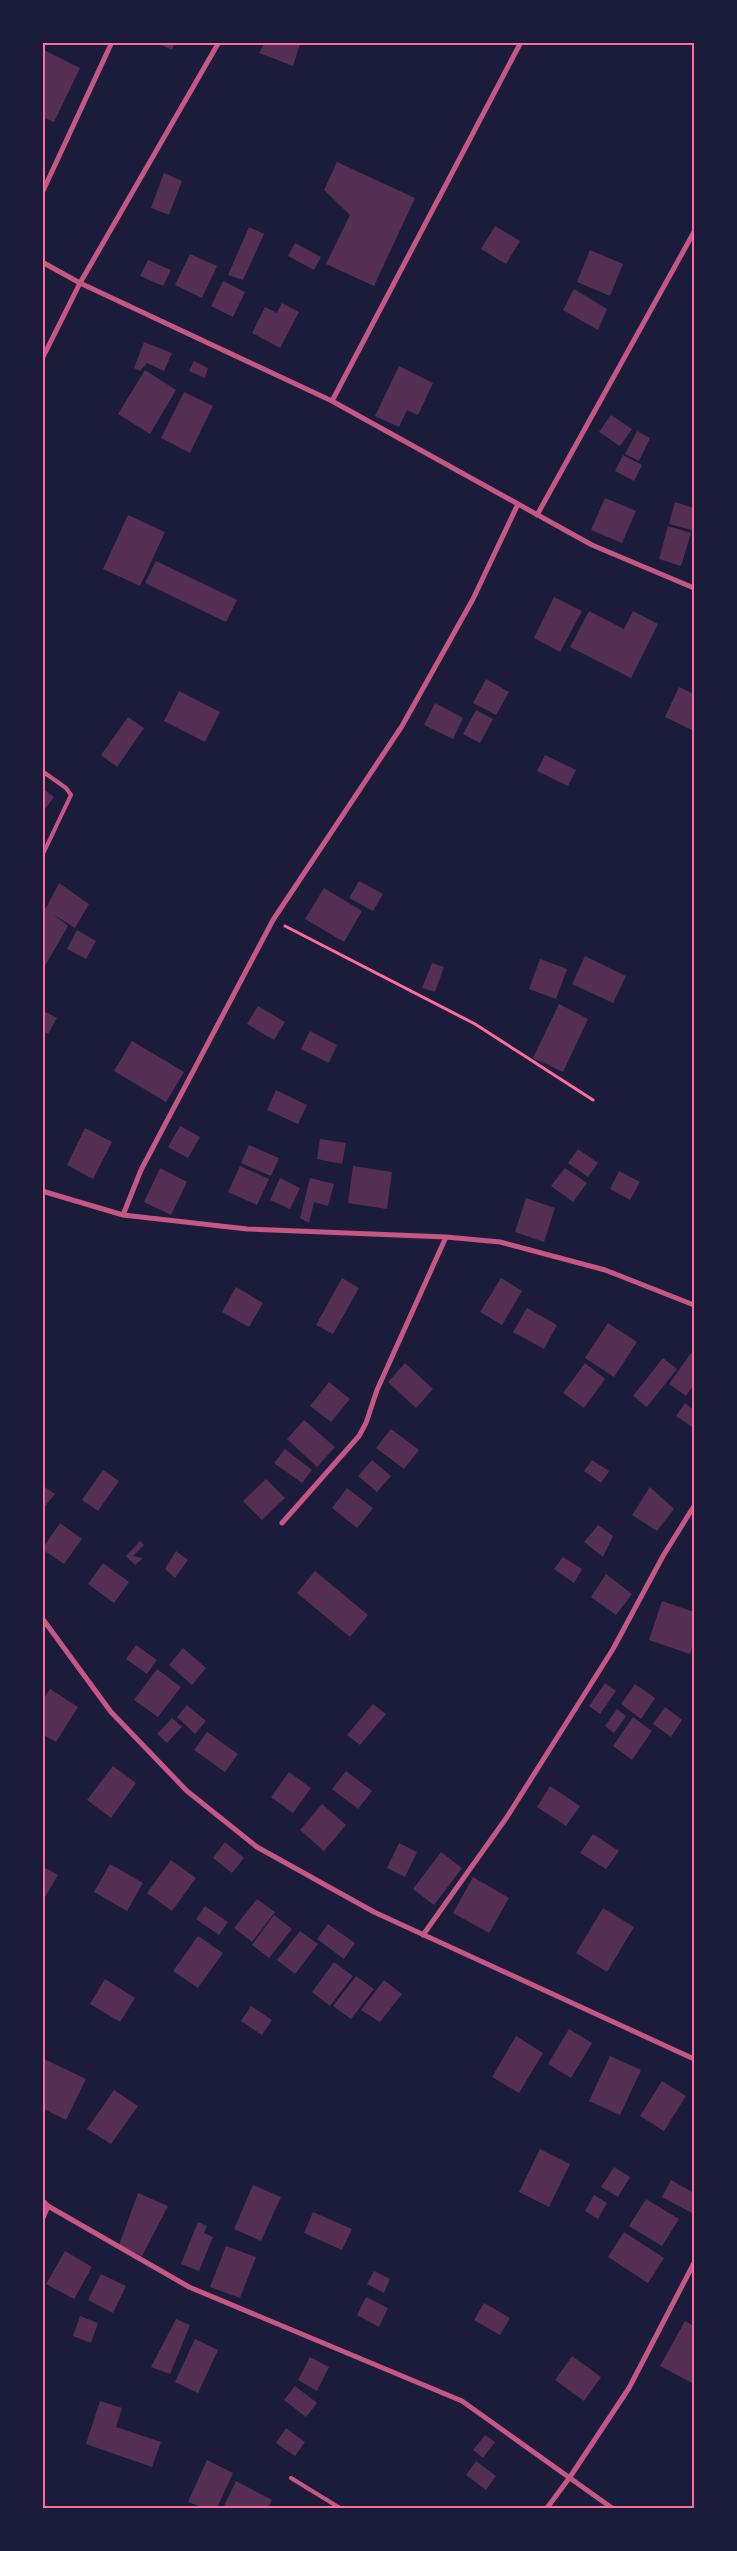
<svg xmlns="http://www.w3.org/2000/svg" width="737" height="2551" font-family="Poppins,sans-serif">
<rect width="100%" height="100%" fill="#1b1b3a"/>
<path fill="#542f53" d="M156,42H175L172,50Z
M265,42L300,44L293,66L259,53Z
M42,49L80,68L54,122L42,117Z
M337,162L415,198L374,286L326,264L350,215L324,190Z
M164,173L182,181L169,215L151,208Z
M495,226L520,241L506,264L481,249Z
M249,227L264,234L243,280L228,275Z
M295,243L321,257L314,270L288,256Z
M590,250L623,264L610,296L577,282Z
M190,254L217,266L202,298L175,285Z
M148,260L171,270L163,286L140,276Z
M223,281L245,292L233,317L211,306Z
M574,289L607,309L598,330L563,310Z
M282,303L299,312L280,348L252,333L265,307L277,313Z
M144,342L172,353L164,371L147,363L140,371L134,368Z
M194,361L208,368L205,378L189,371Z
M399,366L433,383L418,415L407,410L399,427L375,416Z
M145,370L176,390L150,434L118,414Z
M184,392L213,406L190,453L161,438Z
M611,415L632,429L620,446L599,432Z
M637,431L650,438L639,461L625,454Z
M623,455L642,465L634,481L615,471Z
M605,498L636,511L622,543L591,530Z
M675,502L694,508L692,530L669,524Z
M128,515L165,532L140,586L103,569Z
M668,526L691,533L681,566L659,559Z
M156,561L237,600L226,622L145,583Z
M554,597L582,611L560,652L534,638Z
M589,611L624,629L633,611L658,624L631,678L570,647Z
M486,679L509,692L496,715L473,703Z
M679,687L694,694V731L665,717Z
M179,691L220,712L205,742L164,721Z
M435,703L463,718L453,739L424,725Z
M476,710L493,719L480,743L463,734Z
M128,717L144,728L117,767L101,755Z
M545,755L576,770L568,786L537,771Z
M42,788L54,797L42,813Z
M359,881L383,894L373,911L349,898Z
M59,883L89,904L75,928L53,914L68,926L42,971V907L46,908Z
M324,888L362,911L344,942L305,919Z
M77,930L96,941L86,959L67,949Z
M585,956L626,976L613,1003L572,984Z
M540,959L567,969L556,999L529,989Z
M432,963L444,967L435,992L422,988Z
M559,1004L588,1019L563,1072L533,1058Z
M258,1006L285,1022L274,1040L247,1024Z
M42,1010L57,1018L48,1034L42,1031Z
M310,1031L337,1045L329,1063L301,1049Z
M132,1041L184,1072L166,1102L114,1071Z
M276,1090L307,1105L298,1124L267,1110Z
M180,1126L200,1137L188,1158L168,1147Z
M85,1128L112,1142L93,1179L67,1165Z
M320,1139L346,1143L342,1164L317,1159Z
M249,1145L279,1158L271,1176L241,1163Z
M578,1149L598,1163L588,1177L568,1163Z
M240,1166L269,1179L257,1205L228,1192Z
M353,1166L392,1172L387,1209L348,1203Z
M160,1168L187,1182L171,1215L144,1202Z
M565,1168L587,1183L573,1202L551,1186Z
M619,1171L640,1182L630,1200L610,1189Z
M280,1178L300,1188L290,1209L270,1200Z
M310,1178L334,1184L328,1206L314,1202L309,1223L300,1218Z
M526,1198L555,1208L544,1242L515,1232Z
M342,1278L359,1288L333,1334L316,1325Z
M501,1278L522,1291L502,1325L480,1312Z
M236,1287L263,1303L249,1327L222,1312Z
M527,1308L557,1325L544,1349L513,1332Z
M608,1323L637,1342L614,1377L585,1358Z
M691,1353L694,1355V1384L686,1396L669,1384Z
M663,1358L677,1369L647,1407L633,1396Z
M405,1363L433,1389L416,1408L388,1382Z
M585,1363L605,1379L584,1408L563,1393Z
M329,1382L350,1399L331,1422L310,1406Z
M685,1403L694,1410V1424L692,1427L676,1416Z
M304,1420L335,1447L317,1467L287,1439Z
M391,1429L419,1450L404,1469L376,1448Z
M285,1449L312,1470L302,1483L274,1463Z
M372,1460L391,1476L377,1492L358,1476Z
M592,1460L609,1471L601,1483L584,1471Z
M103,1470L119,1481L98,1511L82,1500Z
M266,1479L285,1498L262,1520L243,1501Z
M42,1485L55,1494L42,1510Z
M650,1487L674,1509L657,1531L632,1515Z
M347,1488L373,1508L357,1528L332,1508Z
M60,1523L82,1539L64,1564L42,1549Z
M598,1525L613,1536L603,1557L584,1542Z
M140,1541L144,1545L133,1556L143,1558L135,1565L126,1556Z
M176,1551L188,1560L175,1578L165,1569Z
M563,1557L582,1569L574,1583L554,1569Z
M103,1563L129,1582L114,1603L88,1584Z
M315,1571L368,1615L350,1637L297,1593Z
M606,1574L632,1594L616,1615L591,1597Z
M662,1601L694,1612V1641L690,1654L649,1640Z
M136,1645L157,1660L147,1674L126,1659Z
M183,1648L206,1668L192,1685L169,1665Z
M157,1669L181,1687L158,1717L134,1700Z
M605,1683L616,1691L600,1714L589,1706Z
M635,1684L655,1698L641,1719L621,1704Z
M50,1689L78,1707L56,1742L42,1734V1701Z
M373,1704L386,1714L360,1745L347,1735Z
M187,1705L206,1721L195,1734L177,1717Z
M665,1707L682,1720L671,1737L653,1724Z
M617,1709L626,1716L614,1733L605,1726Z
M633,1717L652,1731L632,1760L613,1746Z
M172,1718L182,1727L167,1743L157,1734Z
M207,1732L238,1754L225,1772L194,1750Z
M113,1766L136,1783L111,1818L87,1800Z
M346,1771L372,1791L358,1809L332,1789Z
M289,1772L311,1788L293,1813L271,1797Z
M550,1786L580,1806L566,1826L537,1807Z
M322,1804L346,1825L324,1851L300,1830Z
M593,1834L619,1851L606,1869L580,1853Z
M225,1842L244,1858L232,1873L213,1858Z
M399,1843L417,1852L405,1877L387,1868Z
M441,1852L462,1868L434,1905L413,1889Z
M171,1860L196,1878L172,1911L147,1893Z
M110,1864L143,1883L127,1911L94,1892Z
M42,1866L58,1875L42,1902Z
M473,1877L509,1898L489,1933L453,1913Z
M257,1899L275,1912L252,1942L234,1928Z
M205,1906L228,1922L219,1935L196,1919Z
M603,1908L634,1927L607,1972L576,1953Z
M274,1915L292,1929L269,1958L252,1945Z
M328,1924L355,1943L344,1959L317,1939Z
M300,1931L318,1944L295,1974L277,1960Z
M198,1936L223,1953L198,1988L173,1971Z
M334,1962L353,1976L330,2006L312,1992Z
M356,1976L374,1989L351,2019L333,2006Z
M105,1979L135,1998L120,2022L90,2004Z
M384,1980L402,1994L380,2022L361,2010Z
M251,2006L272,2020L262,2035L241,2021Z
M569,2029L592,2043L571,2078L548,2064Z
M516,2036L543,2053L519,2093L492,2077Z
M610,2056L641,2070L620,2115L589,2101Z
M42,2058L86,2079L66,2120L42,2108Z
M662,2081L686,2096L664,2131L640,2116Z
M114,2090L138,2106L111,2144L87,2129Z
M540,2149L570,2164L549,2207L519,2192Z
M614,2167L630,2177L618,2197L601,2187Z
M671,2180L694,2193V2214L662,2197Z
M253,2185L281,2197L261,2241L234,2229Z
M138,2193L168,2206L142,2256L119,2245Z
M594,2195L607,2203L598,2219L585,2211Z
M646,2199L679,2219L662,2246L629,2226Z
M313,2212L352,2229L342,2250L304,2233Z
M198,2222L207,2226L204,2233L213,2237L199,2271L181,2264Z
M624,2232L664,2258L648,2283L608,2257Z
M226,2246L256,2257L240,2298L210,2287Z
M65,2251L92,2267L74,2299L46,2284Z
M374,2271L390,2279L384,2293L367,2284Z
M101,2274L126,2286L113,2313L88,2300Z
M366,2297L388,2308L379,2327L357,2315Z
M484,2303L510,2318L500,2335L474,2320Z
M80,2316L98,2323L91,2343L73,2336Z
M176,2319L190,2325L170,2374L151,2367Z
M685,2321L694,2326V2384L660,2366Z
M195,2339L218,2350L198,2393L175,2382Z
M572,2356L601,2377L584,2401L555,2380Z
M310,2357L329,2367L317,2391L298,2380Z
M295,2386L317,2403L306,2417L284,2400Z
M100,2401L122,2408L116,2427L161,2442L152,2467L86,2444Z
M286,2428L305,2442L295,2456L276,2443Z
M485,2435L495,2442L483,2458L473,2450Z
M207,2460L233,2473L217,2508H204L188,2502Z
M476,2461L496,2476L486,2490L466,2475Z
M236,2481L272,2500L268,2508H223Z"/>
<g fill="none" stroke-linecap="round" stroke-linejoin="round">
<path stroke="#ff6b9d" stroke-width="3" d="M285,926L475,1024L593,1100"/>
<path stroke="#c65784" stroke-width="4" d="M42,771L66,788L71,795L42,856
M291,2478L340,2508"/>
<path stroke="#c65784" stroke-width="5" d="M42,193L112,42
M42,262L80,283L332,401L592,545L694,588
M42,359L80,283L219,42
M332,401L521,42
M537,515L694,232
M42,1191L123,1215L247,1229L446,1237L500,1242L605,1270L694,1305
M123,1215L141,1170L273,920L402,726L473,599L518,504
M282,1523L359,1436L366,1423L377,1390L446,1237
M42,1618L111,1712L187,1791L257,1847L374,1912L694,2059
M423,1935L507,1817L613,1649L663,1556L694,1506
M42,2200L48,2206L189,2287L462,2401L612,2508
M42,2220L48,2206
M547,2508L570,2477L629,2388L694,2263"/>
</g>
<rect width="737" height="2551" fill="none" stroke="#1b1b3a" stroke-width="88"/>
<rect x="44" y="44" width="649" height="2463" fill="none" stroke="#ff6b9d" stroke-width="2"/>
</svg>
